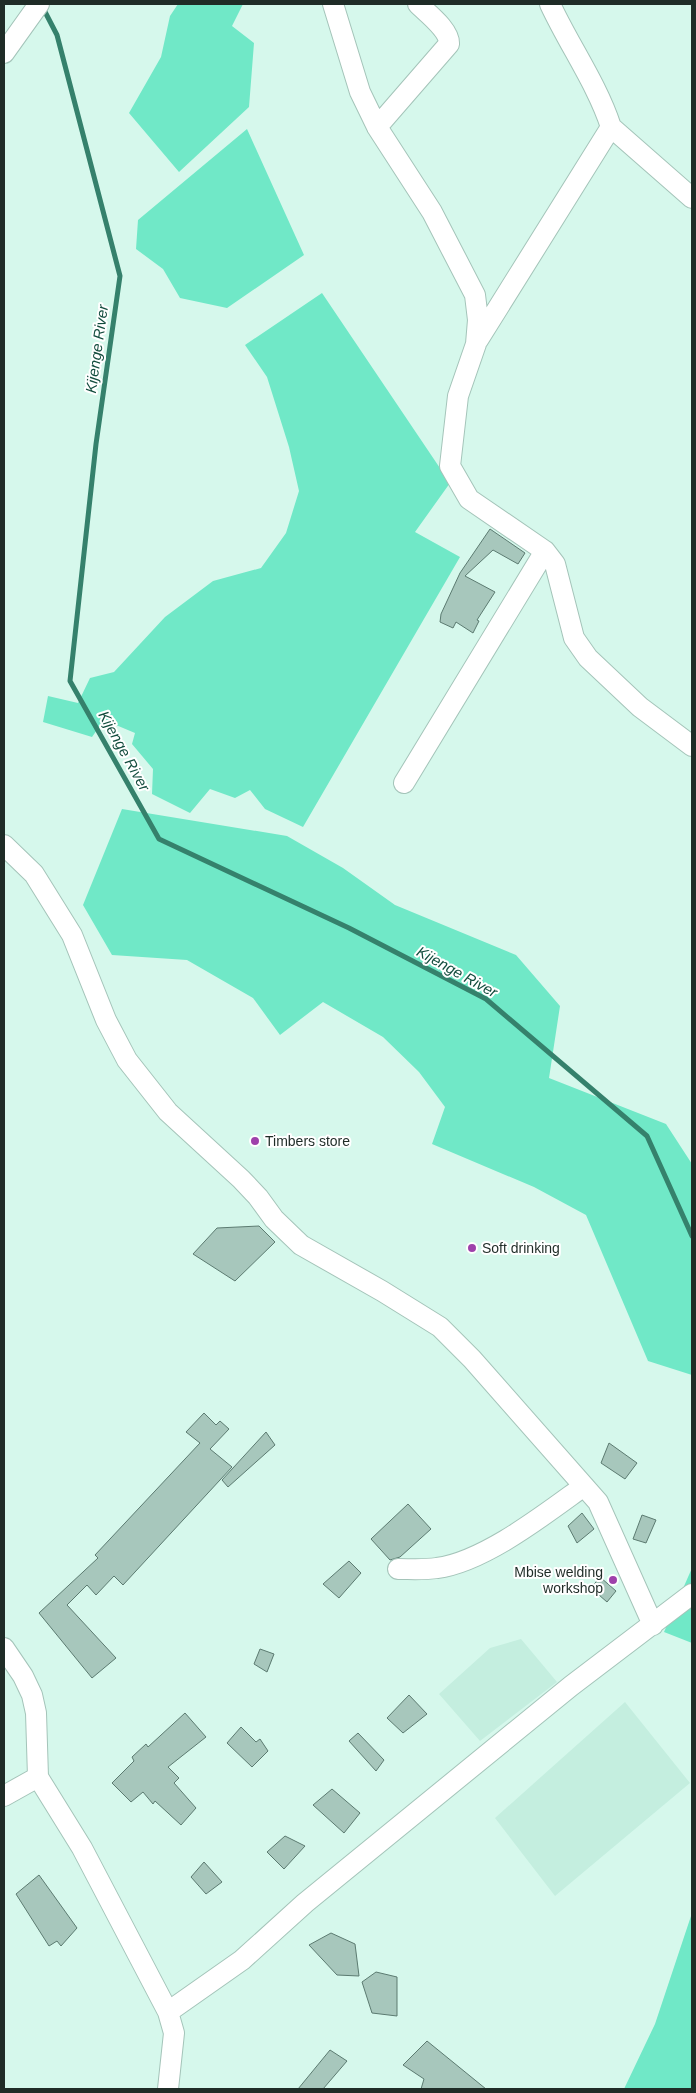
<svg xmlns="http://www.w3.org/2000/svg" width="696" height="2093" font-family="Helvetica,sans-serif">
<rect width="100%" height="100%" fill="#d6f8ec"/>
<path fill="#c4eedf" d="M521,1639L557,1682L480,1741L439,1694L490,1648Z
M625,1702L690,1783L555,1896L495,1818Z"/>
<path fill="#70e8c7" d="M178,4H243L232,26L254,43L249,107L179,172L129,113L161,57L170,16Z
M247,129L304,255L227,308L180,298L163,269L136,249L138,220Z
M322,293L450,483L415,532L460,557L303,827L265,809L250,790L235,798L210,789L190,813L152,794L153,769L132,744L135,733L104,720L92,737L43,722L48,696L78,703L90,678L114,672L165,617L213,581L261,568L286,533L299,491L289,447L267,377L245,345Z
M122,809L287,836L343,868L395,905L516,955L560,1006L549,1078L666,1124L692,1164V1375L648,1361L586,1215L534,1187L432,1144L445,1107L419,1072L383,1037L323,1002L280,1035L253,998L187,960L112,955L83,905Z
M692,1568V1643L664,1632Z
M692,1913V2089H624L655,2024Z"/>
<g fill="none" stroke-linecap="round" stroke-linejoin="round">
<path stroke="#35816c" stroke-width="5" d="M42,6L57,35L120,276L96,444L70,681L159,839L349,928L486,999L647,1136L692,1236"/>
</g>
<path fill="#a7c7bc" stroke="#5c7b71" d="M490,529L525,553L518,564L493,550L465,576L495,592L477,620L479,621L473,633L456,622L453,628L440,622L441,614L460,573Z
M259,1226L275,1242L235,1281L193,1254L217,1228Z
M204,1413L216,1425L220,1421L229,1429L210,1449L232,1467L123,1585L114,1576L96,1595L87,1585L67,1605L116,1658L92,1678L39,1613L98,1558L95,1555L200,1443L186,1432Z
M266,1432L275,1445L228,1487L222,1480Z
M609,1443L637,1463L625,1479L601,1463Z
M408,1504L431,1529L400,1557L390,1560L371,1539Z
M582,1513L594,1529L577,1543L568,1526Z
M642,1515L656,1520L646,1543L633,1539Z
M349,1561L361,1573L339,1598L323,1584Z
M600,1577L616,1591L607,1602L591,1588Z
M260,1649L274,1654L267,1672L254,1664Z
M409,1695L427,1714L403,1733L387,1718Z
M185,1713L206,1737L168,1767L179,1778L174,1783L196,1808L181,1825L155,1801L153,1804L143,1792L131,1802L112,1783L134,1761L132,1757L146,1744L148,1747Z
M241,1727L256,1742L260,1739L268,1751L252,1767L227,1743Z
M358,1733L384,1760L376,1771L349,1741Z
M332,1789L360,1813L344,1833L313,1805Z
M285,1836L305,1846L284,1869L267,1852Z
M204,1862L222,1882L206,1894L191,1877Z
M39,1875L77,1928L61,1946L57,1941L49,1946L16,1894Z
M331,1933L355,1944L359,1976L337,1975L309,1945Z
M376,1972L397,1977V2016L372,2013L362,1982Z
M427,2041L486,2089H421L424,2079L403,2065Z
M330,2050L347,2061L323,2089H298Z"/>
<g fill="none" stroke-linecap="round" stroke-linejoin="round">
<defs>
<path id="minor" d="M333,4L360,92L377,127L432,212L475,295L478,320L476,344L458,396L450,466L469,499L545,551L555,564L574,638L588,658L640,707L692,746
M4,53L39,4
M377,127L449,44C450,30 427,13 418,4
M611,127L692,198
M478,340L611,127C597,84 569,45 550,4
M404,783L545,551
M4,845L34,874L72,935L106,1020L127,1060L168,1112L241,1179L258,1197L274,1219L301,1245L382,1291L440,1327L472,1359L598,1502L653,1625
M398,1569C411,1569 424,1570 437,1568C484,1562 545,1514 584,1486
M4,1648L23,1676L32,1695L36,1713L38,1777L82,1848L168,2012L174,2033L168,2089
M4,1796L38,1777
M168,2012L242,1960L305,1903L571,1686L692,1594"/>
</defs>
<use href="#minor" stroke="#a4c4b9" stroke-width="22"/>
<use href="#minor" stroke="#fff" stroke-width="20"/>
</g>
<g fill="#9e41ab" stroke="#fff" stroke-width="2">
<circle cx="255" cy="1141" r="5"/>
<circle cx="472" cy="1248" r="5"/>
<circle cx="613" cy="1580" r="5"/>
</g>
<g text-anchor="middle" stroke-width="4" stroke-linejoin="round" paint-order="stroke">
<g font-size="14" fill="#1f2c27" stroke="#fff" text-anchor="start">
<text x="265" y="1146">Timbers store</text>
<text x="482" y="1253">Soft drinking</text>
<text x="603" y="1577" text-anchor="end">Mbise welding<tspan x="603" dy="16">workshop</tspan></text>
</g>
<g font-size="15" font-style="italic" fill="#134d3e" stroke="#fff">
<text transform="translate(97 349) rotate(-82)" y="5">Kijenge River</text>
<text transform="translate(124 751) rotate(61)" y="5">Kijenge River</text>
<text transform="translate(457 972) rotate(29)" y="5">Kijenge River</text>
</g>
</g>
<rect width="696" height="2093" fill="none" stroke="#1f2c27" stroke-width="10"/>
</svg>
